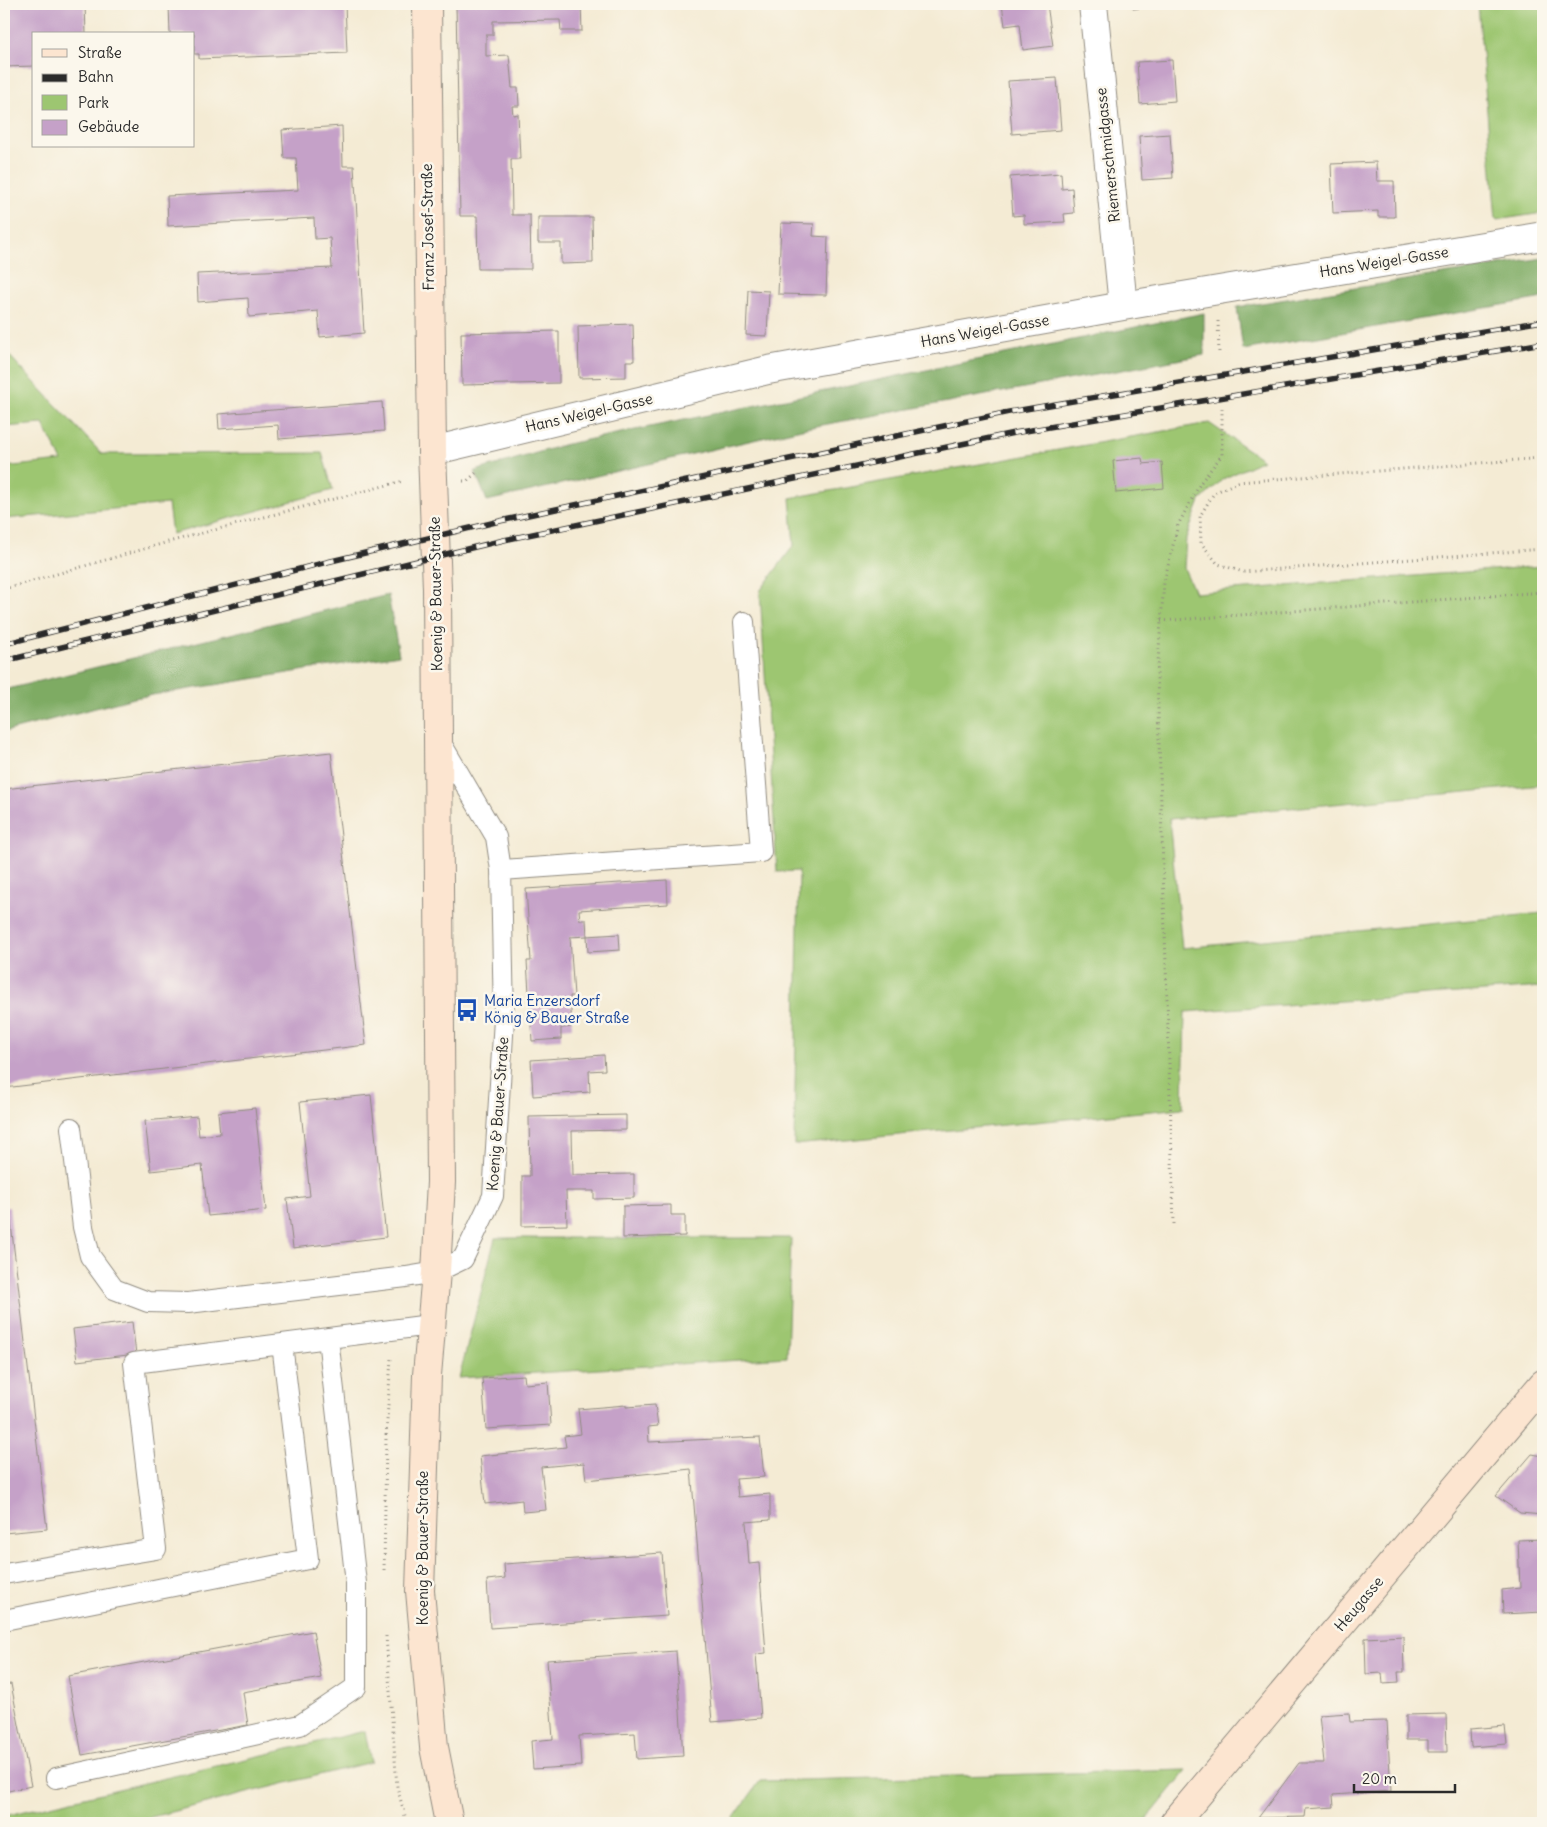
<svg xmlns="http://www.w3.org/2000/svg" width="1547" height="1827" font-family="Delius,sans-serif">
<rect width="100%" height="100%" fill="#fbf7ec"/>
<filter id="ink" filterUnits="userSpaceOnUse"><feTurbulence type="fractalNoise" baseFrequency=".02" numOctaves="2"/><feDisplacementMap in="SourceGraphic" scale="10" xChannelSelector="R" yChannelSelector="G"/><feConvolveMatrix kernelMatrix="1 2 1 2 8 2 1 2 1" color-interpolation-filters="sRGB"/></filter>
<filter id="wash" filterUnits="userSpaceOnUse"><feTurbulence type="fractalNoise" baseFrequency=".0096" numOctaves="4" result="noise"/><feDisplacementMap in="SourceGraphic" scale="20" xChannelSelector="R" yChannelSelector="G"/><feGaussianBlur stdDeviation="1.12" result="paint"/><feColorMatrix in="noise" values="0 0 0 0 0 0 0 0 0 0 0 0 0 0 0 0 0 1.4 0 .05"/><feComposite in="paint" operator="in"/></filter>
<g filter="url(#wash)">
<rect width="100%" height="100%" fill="#f4ebd4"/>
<path fill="#9dc671" stroke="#64784e" d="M1478,4H1543V213L1496,220Z
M4,350L102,454L322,453L333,490L172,534L168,504L4,519V467L62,461L43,424L4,427Z
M1209,423L1263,460L1223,479L1200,501L1186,538L1184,568L1195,593L1543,566V785L1169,819L1182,948L1543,913V987L1185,1012L1183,1108L794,1145L799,871L777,872L760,591L794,545L790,498Z
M495,1238H791L787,1357L459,1378Z
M365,1731L371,1762L127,1823H4V1816Z
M1187,1770L1144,1823H730L760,1781Z"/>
<path fill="#7eab63" stroke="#546b47" d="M1543,258V298L1243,350L1237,307Z
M1204,313V355L806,428L487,501L475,471L567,444Z
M388,595L399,655L134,698L4,732V690Z"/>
<g id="blocks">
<path fill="#c5a1c8" d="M4,4H85L86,34H34V66L4,67Z
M169,4H345L347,53L199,59V54H194V34H170Z
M456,4H581L582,31H561L560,20L493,21V35H486V56L509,55L512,88H518L519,106H512L513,115L518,114L520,159H511L512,215H530L531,269H478L477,216H460Z
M1002,4H1047L1053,46L1023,50L1020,24L1005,26Z
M1132,4H1170V5L1133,9Z
M1172,60L1175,101L1140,104L1137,62Z
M1057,78L1061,130L1012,134L1008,81Z
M342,126L343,166H354L364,333L320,337L318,311L249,317L248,298L198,302L197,274L332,268L330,238L315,239L314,218L168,226L167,196L298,190L296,158H284L282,130Z
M1170,134L1173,178L1142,180L1139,136Z
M1376,162L1377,181H1394L1395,217H1378V211L1333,213L1331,164Z
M1061,173L1062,189L1072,188L1074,213L1064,214L1065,222L1024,224V215L1013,216L1010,177Z
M538,217H592L593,263L561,264V243H538Z
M781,223L814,224L813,236L828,237L826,295L778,294Z
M748,290L769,291L767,336L746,335Z
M633,324L634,361H626V377L579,378L578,326Z
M559,331V383L462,385L461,333Z
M382,402L384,431L279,439L278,425L219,429L218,414Z
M1142,458L1143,464L1162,462L1164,488L1116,493L1113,461Z
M331,752L366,1045L4,1088V789Z
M667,880L668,904L579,910L580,920H586L587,936L570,937L574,996H570L572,1027L561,1028V1039L532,1041L527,961H531L526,889Z
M619,934L620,950L588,952L587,936Z
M604,1055L605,1070L589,1071L590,1092L533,1096L531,1060Z
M371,1095L386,1237L293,1248L287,1199L310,1196L300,1102Z
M255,1108L266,1210L208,1216L202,1165L151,1171L145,1121L197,1116L199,1136L220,1134L218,1112Z
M626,1115V1130L572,1131L573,1175L634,1174V1198L594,1199V1191H566L567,1225L522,1226V1176H530L529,1117Z
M671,1205V1215H685V1236L623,1238V1206Z
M9,1207L47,1529L4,1533V1208Z
M132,1322L136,1354L77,1361L73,1329Z
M524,1375L525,1384L548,1382L551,1425L486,1429L482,1378Z
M626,1405V1407L655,1405L658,1426L648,1427L649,1442L760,1437L764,1477L736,1479L738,1497L770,1494V1520L746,1522L749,1564L759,1563L766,1653L756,1654L761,1718L712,1722L691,1469L586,1480L584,1463L541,1467L546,1510L523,1512L522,1500L485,1504L480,1456L566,1447L564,1436L581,1434L578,1409Z
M1532,1454L1543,1456V1515L1520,1513L1496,1496Z
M1543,1539V1612L1503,1614L1502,1590L1520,1588L1518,1540Z
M662,1553L667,1616L490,1628L487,1580L505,1578L504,1564Z
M313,1631L321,1678L243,1692L248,1725L82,1755L68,1676Z
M1403,1636L1404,1672H1398L1399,1682L1383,1683L1382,1673L1366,1674L1365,1638Z
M676,1651L683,1756L637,1759L635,1733L579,1736L581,1766L533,1769L531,1741L553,1739L547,1660Z
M11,1684L31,1786L4,1792V1685Z
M1349,1713L1350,1722L1387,1721L1391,1791L1333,1795L1334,1807L1306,1809L1305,1817L1258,1818L1299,1763H1324L1319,1715Z
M1446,1714L1447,1752H1428V1740H1406V1715Z
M1505,1726L1507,1744L1471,1747L1470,1729Z"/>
</g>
</g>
<g filter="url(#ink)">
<use href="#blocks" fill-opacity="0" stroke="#908b80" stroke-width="1"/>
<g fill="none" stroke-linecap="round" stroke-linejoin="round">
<defs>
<path id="lane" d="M501,870L761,852L744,622
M71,1128L83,1227L90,1256L114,1289L148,1302L188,1303L406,1277L436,1272L463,1259L493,1196L504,1019L501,870L496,837L438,738
M4,1574L156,1549L134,1363L430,1325
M4,1620L308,1559L282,1344
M56,1778L300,1725L356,1687V1583L328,1338"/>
<path id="street" d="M1093,4L1123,306
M432,451L768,370L1123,306L1543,236"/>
<path id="secondary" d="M427,4L432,451L437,589L441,1182L436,1272L427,1375L420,1591L434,1747L449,1823
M1174,1823L1543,1384"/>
</defs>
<use href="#lane" stroke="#908b80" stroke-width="22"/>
<use href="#street" stroke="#908b80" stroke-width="30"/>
<use href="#secondary" stroke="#908b80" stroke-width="30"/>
<path stroke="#908b80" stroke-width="3" stroke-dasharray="1 4" stroke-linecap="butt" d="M1218,321L1219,354
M1543,458L1238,482L1214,493L1200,516L1201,543L1218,564L1243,572L1543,549
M463,481H467L476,473
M4,589L172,541L403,481
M1161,621L1543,592
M1174,1224L1157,675L1164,582L1178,525L1201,482L1222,455V408
M384,1570L386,1437L391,1358
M386,1636L397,1787L407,1823"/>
<use href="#lane" stroke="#fff" stroke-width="20"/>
<use href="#street" stroke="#fff" stroke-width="28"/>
<use href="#secondary" stroke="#fce5d0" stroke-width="28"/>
<defs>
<path id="rail" d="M4,644L327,562L500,521L1009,412L1543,321
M4,661L504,540L1014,433L1543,343"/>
</defs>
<use href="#rail" stroke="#2b2b2b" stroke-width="5.5"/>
<use href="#rail" stroke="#fbf7ec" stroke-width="4" stroke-dasharray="11" stroke-linecap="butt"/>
</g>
</g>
<defs>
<symbol id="bus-bare" viewBox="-9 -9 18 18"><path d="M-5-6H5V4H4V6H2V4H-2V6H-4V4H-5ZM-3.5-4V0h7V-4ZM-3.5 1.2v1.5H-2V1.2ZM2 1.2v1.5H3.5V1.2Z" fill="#1a4fb4" stroke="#fbf7ec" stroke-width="2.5" paint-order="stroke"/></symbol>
</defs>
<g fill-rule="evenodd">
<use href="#bus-bare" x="451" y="994" width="32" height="32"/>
</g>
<g text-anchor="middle" stroke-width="5" stroke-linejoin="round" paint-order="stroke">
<g font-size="15" fill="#2b2b2b" stroke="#fbf7ec">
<text transform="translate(1108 155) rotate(-96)" y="5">Riemerschmidgasse</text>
<text transform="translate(428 227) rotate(-91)" y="5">Franz Josef-Straße</text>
<text transform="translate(1384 262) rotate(-9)" y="5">Hans Weigel-Gasse</text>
<text transform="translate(985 331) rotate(-10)" y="5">Hans Weigel-Gasse</text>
<text transform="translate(589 413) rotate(-13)" y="5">Hans Weigel-Gasse</text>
<text transform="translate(436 594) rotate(-91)" y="5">Koenig &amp; Bauer-Straße</text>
<text transform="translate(498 1114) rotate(-86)" y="5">Koenig &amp; Bauer-Straße</text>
<text transform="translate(423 1548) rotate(-90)" y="5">Koenig &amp; Bauer-Straße</text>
<text transform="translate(1359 1604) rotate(-50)" y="5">Heugasse</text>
</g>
<g font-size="15" fill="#164399" stroke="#fbf7ec" text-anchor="start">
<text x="484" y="1006">Maria Enzersdorf<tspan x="484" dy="17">König &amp; Bauer Straße</tspan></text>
</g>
</g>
<rect width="1547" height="1827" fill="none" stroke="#fbf7ec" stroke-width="20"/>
<rect x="32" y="32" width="162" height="115" fill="#fbf7ec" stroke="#a8a59f"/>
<rect x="42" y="49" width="25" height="8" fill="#fce5d0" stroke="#a8a59f"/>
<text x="78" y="58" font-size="15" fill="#2b2b2b">Straße</text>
<rect x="42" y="74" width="25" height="8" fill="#2b2b2b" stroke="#a8a59f"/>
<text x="78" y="82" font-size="15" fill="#2b2b2b">Bahn</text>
<rect x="42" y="95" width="25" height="15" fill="#9dc671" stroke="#a8a59f"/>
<text x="78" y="108" font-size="15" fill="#2b2b2b">Park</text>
<rect x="42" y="120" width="25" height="15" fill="#c5a1c8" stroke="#a8a59f"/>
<text x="78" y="132" font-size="15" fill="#2b2b2b">Gebäude</text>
<path d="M1354 1784v8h101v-8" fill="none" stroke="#2b2b2b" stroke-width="2.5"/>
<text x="1362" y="1784" font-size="15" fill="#2b2b2b" stroke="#fbf7ec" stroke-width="4" paint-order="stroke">20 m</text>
</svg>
